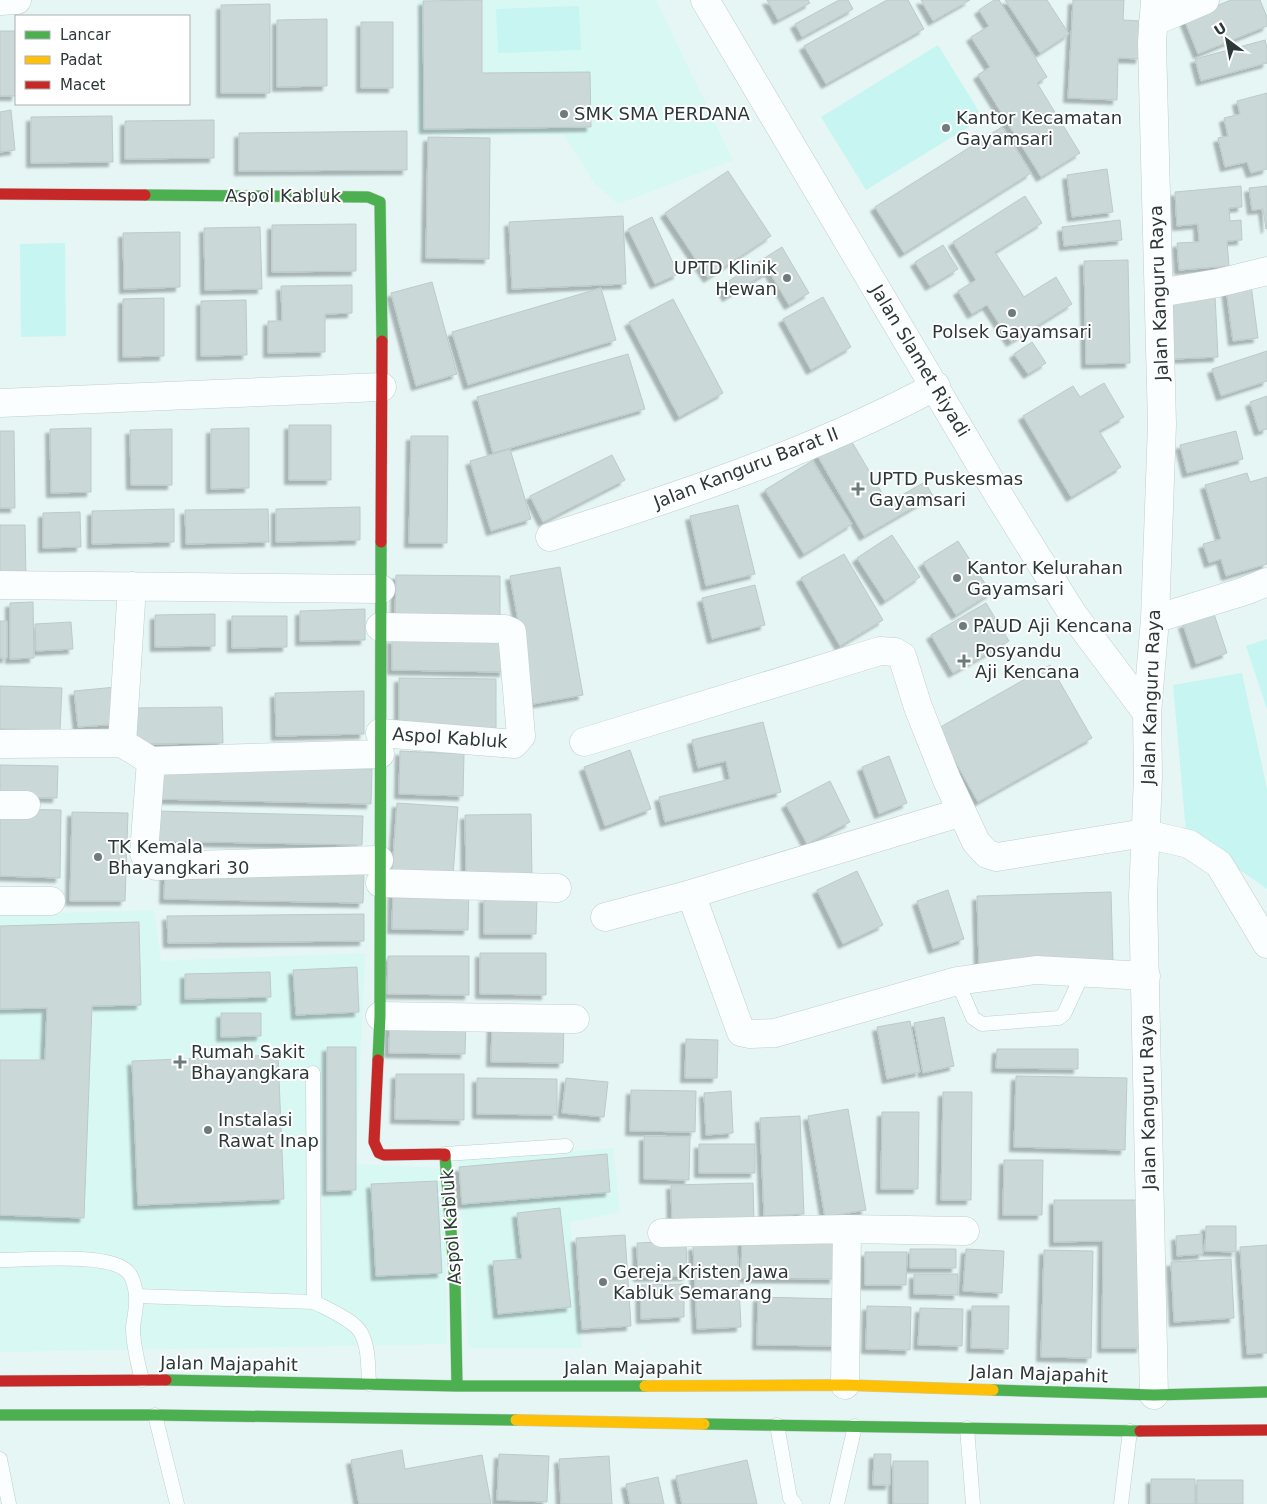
<svg xmlns="http://www.w3.org/2000/svg" width="1267" height="1504" font-family="'DejaVu Sans',sans-serif">
<defs>
<filter id="shadow"><feDropShadow dx="-4.5" dy="4.5" stdDeviation="1" flood-color="#0004"/></filter>
</defs>
<rect width="100%" height="100%" fill="#e5f6f5"/>
<path fill="#d8f8f4" d="M419,0H656L733,160L618,204L595,184L564,135L417,134Z
M154,910L161,961L365,953L356,1164L445,1168L447,1344L0,1352V915Z
M613,1148L620,1212L570,1222L582,1348H468L459,1160Z"/>
<path fill="#c7f5f1" d="M579,6L581,50L498,53L496,9Z
M938,45L983,118L866,190L821,117Z
M65,243L66,336L21,337L20,244Z
M1267,639V709L1246,646Z
M1242,673L1267,789V889L1186,832L1173,685Z"/>
<path fill="#cad8d7" stroke="#bccac9" filter="url(#shadow)" d="M482,0V73L590,72L591,127L424,129L423,1Z
M767,0H808L810,3L778,20Z
M839,0H848L853,9L802,37L795,24Z
M887,0H908L924,29L826,84L804,46Z
M921,0H970L933,21Z
M994,0H999L1047,77L1037,83L1080,153L1041,177L978,75L990,67L971,37L989,26L979,10Z
M1005,0H1047L1069,34L1040,53Z
M1073,0H1124L1123,20L1141,21L1140,59L1118,58L1117,100L1068,98Z
M1231,0H1260L1267,17V26L1198,54L1184,19Z
M270,4V93H221V5Z
M327,19V86L277,87V20Z
M361,22H393V88H361Z
M0,31H16V96H0Z
M1265,40L1267,48V63L1201,81L1195,59Z
M1267,93V169L1251,173L1247,162L1225,167L1218,138L1228,136L1224,118L1240,114L1237,101Z
M11,110L15,150L0,152V112Z
M112,116L113,162L31,163V117Z
M214,120V158L125,159V121Z
M1002,127L1031,173L904,253L875,207Z
M407,131V170L239,171V133Z
M428,137L490,138L489,259L426,258Z
M1107,169L1113,212L1072,217L1067,175Z
M728,171L771,236L708,278L665,213Z
M1241,186L1242,207L1229,208L1230,221L1241,220L1242,240L1227,241L1229,266L1179,270L1177,243L1199,242L1198,224L1177,226L1175,192Z
M1267,186V228L1266,229L1263,209L1252,210L1249,188Z
M1025,196L1042,223L995,252L1024,297L1056,277L1072,304L1011,342L987,305L972,314L958,291L976,280L953,242Z
M623,216L626,284L512,289L509,222Z
M652,217L678,274L655,284L628,229Z
M1120,220L1122,240L1064,246L1062,227Z
M356,224V271L272,272V225Z
M260,227L262,289L205,290L204,228Z
M180,232V287L124,289L123,233Z
M943,245L958,269L930,286L915,262Z
M782,247L809,293L789,305L769,271L727,297L721,286Z
M1128,260L1130,363L1086,364L1084,261Z
M432,282L457,374L416,386L391,293Z
M352,285V313L325,314V352L268,353V321H282L281,286Z
M1251,285L1258,338L1233,341L1226,288Z
M601,288L616,340L468,385L452,332Z
M1215,295L1218,357L1174,359L1172,297Z
M823,297L851,347L811,370L783,319Z
M164,298V356L123,357V299Z
M673,299L723,393L679,417L629,322Z
M246,300L247,355L201,356V301Z
M1032,342L1046,363L1028,374L1014,354Z
M1267,351V381L1221,396L1212,369Z
M628,354L645,409L493,453L477,397Z
M1104,383L1124,417L1099,431L1121,467L1071,497L1023,416L1073,386L1080,397Z
M1267,396V429L1259,431L1250,402Z
M289,425H331V480H289Z
M91,428V492L51,493L50,429Z
M249,428V488L211,489V429Z
M172,429V485H131L130,430Z
M0,431H14L15,508H0Z
M1236,431L1243,459L1187,473L1180,445Z
M411,436H448L447,543H409Z
M849,437L888,503L925,482L933,496L864,536L817,455Z
M510,449L531,519L491,531L470,461Z
M612,455L625,480L543,522L530,496Z
M812,461L852,524L804,554L765,490Z
M1247,473L1250,482L1267,477V564L1226,576L1221,559L1209,563L1203,544L1221,539L1205,485Z
M738,505L755,574L706,586L690,516Z
M360,507V540L276,542V509Z
M174,509V542L92,544V511Z
M268,509L269,542L186,544L185,510Z
M80,512L81,547L43,548V513Z
M0,525H25L26,578L0,579Z
M892,535L920,577L885,601L857,558Z
M958,541L991,593L956,615L923,563Z
M844,554L883,620L840,646L801,578Z
M560,567L583,695L533,704L510,576Z
M396,575L500,576V621L395,620Z
M755,585L765,625L712,639L702,598Z
M33,602L34,658L10,659V603Z
M986,603L1009,641L953,673L931,635Z
M365,609V640L300,641V611Z
M215,614V646L155,647V615Z
M1214,614L1227,653L1196,664L1183,624Z
M232,616H287V647L232,648Z
M0,621H7V658H0Z
M71,622L73,649L36,651L35,624Z
M392,639H504V672L392,670Z
M1050,665L1092,738L978,802L937,729Z
M399,678L496,679V731L399,730Z
M0,686L62,688L60,730L0,729Z
M116,687L119,724L78,727L74,691Z
M364,691V734L276,736L275,693Z
M222,707L223,743L136,744L135,708Z
M763,722L781,792L665,822L659,797L730,779L726,761L698,768L692,740Z
M630,750L651,809L605,826L584,767Z
M400,751L464,754L463,796L399,794Z
M889,756L907,803L879,814L862,767Z
M0,765L58,766L57,798L0,797Z
M156,765L372,769L371,804L155,799Z
M830,781L850,822L807,844L786,804Z
M397,803L458,807L453,876L392,872Z
M0,809L61,810L60,878L0,876Z
M155,811L363,816L362,845L155,841Z
M72,812L128,813L125,901H70Z
M531,814L532,878L466,879L465,815Z
M165,868L364,873L363,903L164,899Z
M857,871L883,925L843,944L817,890Z
M393,889H469L468,930L392,929Z
M948,890L964,939L933,949L917,901Z
M1111,892L1113,961L979,965L977,896Z
M484,898H537L536,934H484Z
M364,914V941L168,943L167,916Z
M139,922L141,1005L92,1006L84,1218L0,1215V1060H45L47,1008L0,1009V926Z
M480,953H546V995L480,994Z
M388,956H469V995L387,994Z
M357,967L359,1012L296,1015L293,970Z
M270,972L271,997L185,999V974Z
M221,1013H261V1036L221,1037Z
M944,1017L954,1066L923,1073L914,1023Z
M390,1019L466,1020L465,1054L389,1053Z
M910,1021L920,1072L887,1079L877,1027Z
M492,1024H564L563,1063L491,1062Z
M686,1039L718,1040L717,1078H685Z
M327,1047H356V1190L327,1191Z
M997,1049H1078V1069L996,1068Z
M278,1055L284,1199L138,1205L132,1061Z
M396,1074H464V1120L395,1119Z
M1016,1076L1127,1078L1125,1150L1014,1147Z
M477,1078L557,1079V1115L477,1114Z
M566,1078L608,1082L604,1117L562,1113Z
M631,1090L696,1091L695,1132L630,1131Z
M731,1091L733,1133L706,1135L704,1093Z
M943,1092H972L971,1200H941Z
M848,1109L866,1210L825,1217L808,1116Z
M882,1112H919L918,1189H881Z
M800,1116L804,1214L764,1216L760,1118Z
M644,1136L690,1137L689,1180L644,1179Z
M699,1144H755V1173H699Z
M607,1154L610,1192L462,1204L459,1167Z
M1004,1160H1043L1042,1215H1003Z
M437,1181L442,1273L376,1276L371,1184Z
M753,1183L754,1222L672,1224L671,1185Z
M1054,1200H1142L1141,1348H1102L1103,1241L1054,1242Z
M560,1208L571,1307L498,1314L493,1261L522,1259L517,1213Z
M1206,1226H1236V1252L1205,1251Z
M1202,1234L1203,1254L1177,1256L1176,1236Z
M625,1235L631,1326L582,1329L576,1238Z
M742,1236H834V1279L741,1278Z
M686,1241L687,1276L638,1277L637,1243Z
M737,1243L741,1327L697,1329L693,1246Z
M1267,1245V1353L1247,1354L1240,1247Z
M910,1249H956V1268H910Z
M966,1249L1004,1251L1002,1293L963,1291Z
M1044,1250L1093,1251L1091,1358L1041,1357Z
M865,1252H907L906,1285H865Z
M1231,1259L1234,1318L1174,1322L1171,1262Z
M914,1274H958V1295L914,1294Z
M684,1284V1317L641,1319L640,1285Z
M758,1297L839,1299L838,1346L757,1345Z
M867,1306L911,1307L910,1350L866,1349Z
M972,1306H1009L1008,1349L971,1348Z
M920,1308L963,1309L962,1346L918,1345Z
M402,1450L405,1469L482,1455L491,1504H359L351,1460Z
M499,1454L549,1456L547,1502L497,1500Z
M874,1454H891L890,1485H873Z
M609,1456L612,1504H561L559,1459Z
M747,1460L757,1504H682L676,1476Z
M893,1461H928V1504H893Z
M658,1477L664,1504H630L626,1484Z
M1151,1479H1195V1504H1151Z
M1197,1480H1243V1504H1197Z"/>
<g fill="none" stroke-linecap="round" stroke-linejoin="round">
<defs>
<path id="lane" d="M957,981L973,1018L982,1024L1059,1018L1064,1014L1083,973
M445,1154L566,1146
M0,1260C27,1260 110,1252 128,1272C133,1277 136,1290 136,1297C137,1307 134,1317 133,1328C133,1346 138,1363 142,1380
M136,1296L314,1302L313,1073
M314,1302C327,1309 354,1320 361,1333C369,1347 368,1368 369,1384
M155,1415L177,1504
M777,1425L790,1498L795,1504
M967,1428L973,1504
M0,1459L9,1504
M837,1504L855,1426
M1121,1504L1130,1431"/>
<path id="street" d="M705,0L998,494L1072,613L1147,713
M0,1L17,0
M1153,22L1205,0
M1159,293L1218,283L1267,271
M0,403L382,387
M550,537C682,495 813,452 936,386
M0,585L381,589
M132,586L122,743L151,761
M1155,619L1245,591L1267,582
M380,733L514,744L521,736L512,632L505,629L380,627
M584,742L880,651L895,652L902,656L918,707L947,780L976,842L987,854L997,857L1132,835L1146,834L1189,844L1219,864L1267,944
M0,744L122,743
M0,805H26
M379,860L156,866L148,862L144,853L151,761L380,754
M380,883L557,888
M691,894L741,1032L750,1034L775,1033L957,981L1036,970L1146,976
M0,901H51
M605,917L691,894L962,812
M380,1016L575,1019
M662,1233L847,1229L965,1231
M845,1385L847,1229
M1154,1395L1143,896L1148,777L1147,713L1155,619L1162,424L1152,43L1155,0"/>
<path id="fast" d="M145,195L368,197L380,202L382,341
M378,1060L380,1016L381,542
M445,1156L455,1282L457,1386
M166,1380L457,1386H645
M993,1390L1154,1395L1267,1392
M0,1415H155L516,1420
M704,1424L1140,1431"/>
<path id="slow" d="M645,1386L845,1385L993,1390
M516,1420L704,1424"/>
<path id="jam" d="M0,194L145,195
M381,542L382,341
M378,1060L374,1142L379,1153L384,1155L445,1154V1156
M0,1381L166,1380
M1140,1431L1267,1430"/>
</defs>
<use href="#lane" stroke="#c0cecc" stroke-width="15"/>
<use href="#street" stroke="#c0cecc" stroke-width="29"/>
<use href="#fast" stroke="#c0cecc" stroke-width="12"/>
<use href="#slow" stroke="#c0cecc" stroke-width="12"/>
<use href="#jam" stroke="#c0cecc" stroke-width="12"/>
<use href="#lane" stroke="#fbfefe" stroke-width="14"/>
<use href="#street" stroke="#fbfefe" stroke-width="28"/>
<use href="#fast" stroke="#4caf50" stroke-width="11"/>
<use href="#slow" stroke="#ffc107" stroke-width="11"/>
<use href="#jam" stroke="#c62828" stroke-width="11"/>
</g>
<g fill="#6d7b7a" stroke="#fff" stroke-width="2">
<circle cx="564" cy="114" r="5"/>
<circle cx="946" cy="128" r="5"/>
<circle cx="787" cy="278" r="5"/>
<circle cx="1012" cy="313" r="5"/>
<path d="M855.5 481.5h5v5h5v5h-5v5h-5v-5h-5v-5h5z"/>
<circle cx="957" cy="578" r="5"/>
<circle cx="963" cy="626" r="5"/>
<path d="M961.5 653.5h5v5h5v5h-5v5h-5v-5h-5v-5h5z"/>
<circle cx="98" cy="857" r="5"/>
<path d="M177.5 1054.5h5v5h5v5h-5v5h-5v-5h-5v-5h5z"/>
<circle cx="208" cy="1130" r="5"/>
<circle cx="603" cy="1282" r="5"/>
</g>
<g text-anchor="middle" stroke-width="4" stroke-linejoin="round" paint-order="stroke">
<g font-size="18" fill="#2c3938" stroke="#fff" text-anchor="start">
<text x="574" y="120">SMK SMA PERDANA</text>
<text x="956" y="124">Kantor Kecamatan<tspan x="956" dy="21">Gayamsari</tspan></text>
<text x="777" y="274" text-anchor="end">UPTD Klinik<tspan x="777" dy="21">Hewan</tspan></text>
<text x="1012" y="338" text-anchor="middle">Polsek Gayamsari</text>
<text x="869" y="485">UPTD Puskesmas<tspan x="869" dy="21">Gayamsari</tspan></text>
<text x="967" y="574">Kantor Kelurahan<tspan x="967" dy="21">Gayamsari</tspan></text>
<text x="973" y="632">PAUD Aji Kencana</text>
<text x="975" y="657">Posyandu<tspan x="975" dy="21">Aji Kencana</tspan></text>
<text x="108" y="853">TK Kemala<tspan x="108" dy="21">Bhayangkari 30</tspan></text>
<text x="191" y="1058">Rumah Sakit<tspan x="191" dy="21">Bhayangkara</tspan></text>
<text x="218" y="1126">Instalasi<tspan x="218" dy="21">Rawat Inap</tspan></text>
<text x="613" y="1278">Gereja Kristen Jawa<tspan x="613" dy="21">Kabluk Semarang</tspan></text>
</g>
<g font-size="18" fill="#2c3938" stroke="#fff">
<text x="283" y="202">Aspol Kabluk</text>
<text transform="translate(1159 293) rotate(-92)" y="6">Jalan Kanguru Raya</text>
<text transform="translate(920 361) rotate(59)" y="6">Jalan Slamet Riyadi</text>
<text transform="translate(746 468) rotate(-21)" y="6">Jalan Kanguru Barat II</text>
<text transform="translate(1151 697) rotate(-88)" y="6">Jalan Kanguru Raya</text>
<text transform="translate(450 738) rotate(4)" y="6">Aspol Kabluk</text>
<text transform="translate(1148 1102) rotate(-91)" y="6">Jalan Kanguru Raya</text>
<text transform="translate(451 1227) rotate(-94)" y="6">Aspol Kabluk</text>
<text transform="translate(229 1364) rotate(1)" y="6">Jalan Majapahit</text>
<text x="633" y="1374">Jalan Majapahit</text>
<text transform="translate(1039 1374) rotate(2)" y="6">Jalan Majapahit</text>
</g>
</g>
<rect x="15" y="15" width="175" height="90" fill="#ffffff" stroke="#abb0af"/>
<rect x="25" y="31" width="25" height="8" fill="#4caf50" stroke="#abb0af"/>
<text x="60" y="40" font-size="15" fill="#2c3938">Lancar</text>
<rect x="25" y="56" width="25" height="8" fill="#ffc107" stroke="#abb0af"/>
<text x="60" y="65" font-size="15" fill="#2c3938">Padat</text>
<rect x="25" y="81" width="25" height="8" fill="#c62828" stroke="#abb0af"/>
<text x="60" y="90" font-size="15" fill="#2c3938">Macet</text>
<g transform="translate(1227 40) rotate(328)" stroke="#ffffff" stroke-width="4" paint-order="stroke">
<path d="M0-4L9 19L0 12L-9 19Z" fill="#2c3938"/>
<text y="-8" font-size="14" font-weight="bold" text-anchor="middle" fill="#2c3938">U</text>
</g>
</svg>
